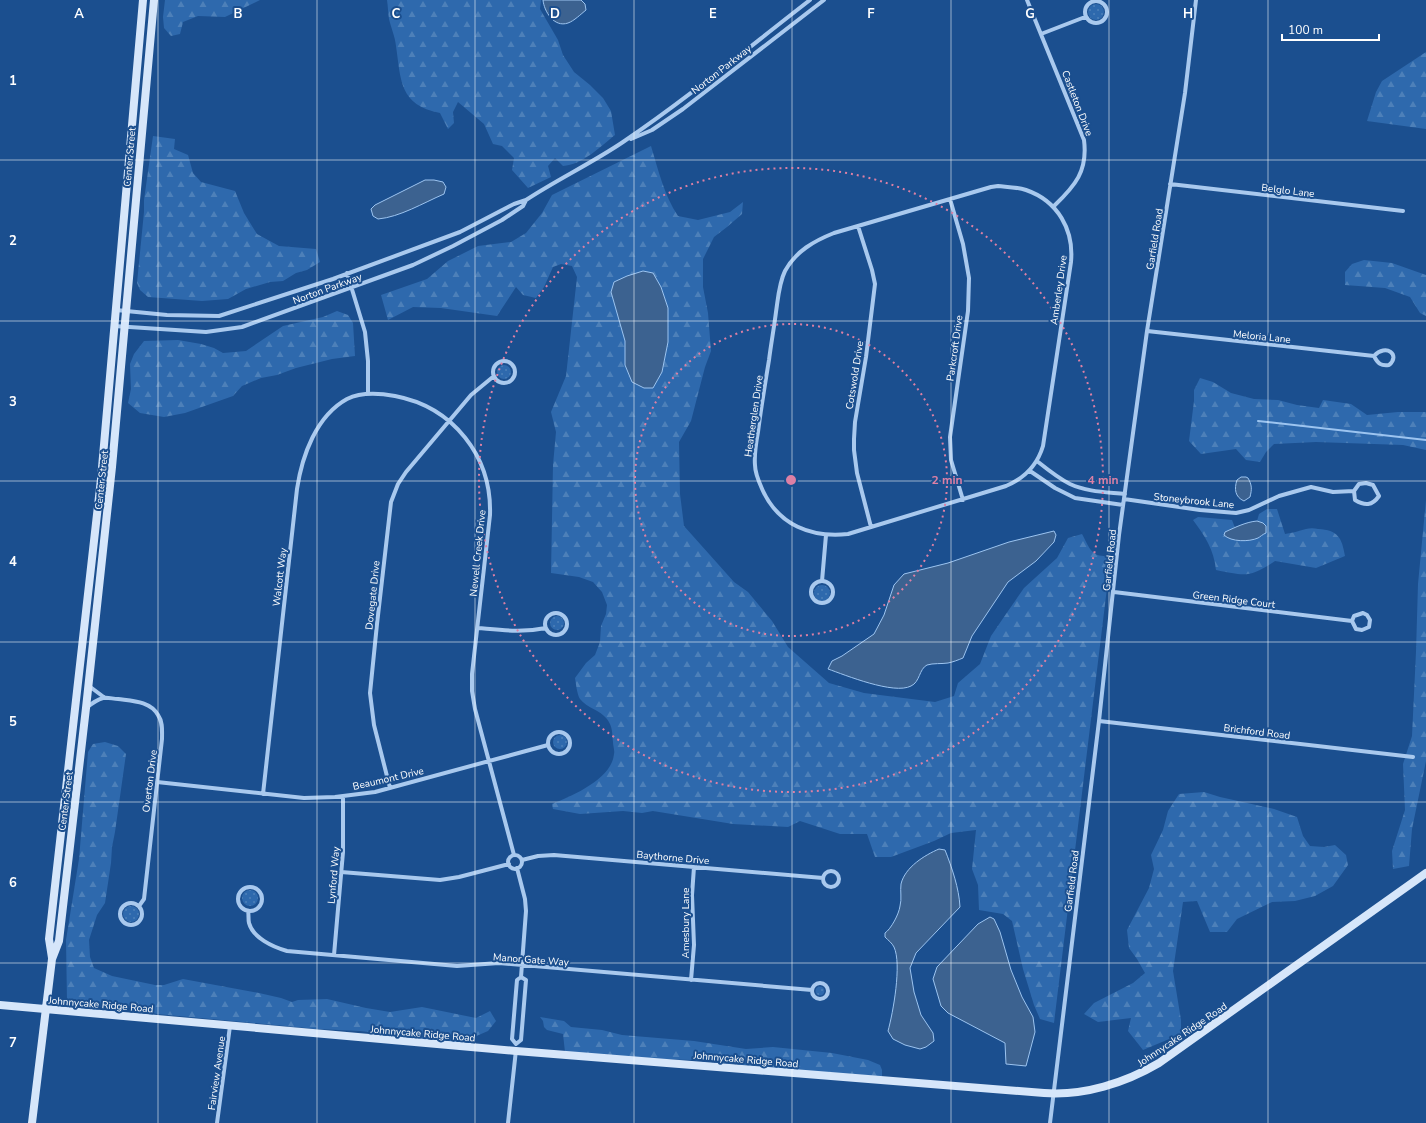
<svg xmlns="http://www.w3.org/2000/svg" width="1426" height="1123" font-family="'Nunito Sans',sans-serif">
<defs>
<pattern id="grass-dots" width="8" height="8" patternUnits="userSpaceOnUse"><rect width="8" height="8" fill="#2e69ad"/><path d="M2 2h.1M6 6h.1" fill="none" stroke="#4d80b9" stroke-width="1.8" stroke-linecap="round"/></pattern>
<pattern id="forest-firs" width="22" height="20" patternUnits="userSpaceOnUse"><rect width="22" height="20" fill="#2e69ad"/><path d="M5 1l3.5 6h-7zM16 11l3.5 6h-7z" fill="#4d80b9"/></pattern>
</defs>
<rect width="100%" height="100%" fill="#1b4f8f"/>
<path fill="url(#grass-dots)" d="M1088 12a8 8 0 1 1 16 0a8 8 0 1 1-16 0Z
M497 372a7 7 0 1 1 14 0a7 7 0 1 1-14 0Z
M814 593a8 8 0 1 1 16 0a8 8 0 1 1-16 0Z
M550 623a7 7 0 1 1 14 0a7 7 0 1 1-14 0Z
M553 742a7 7 0 1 1 14 0a7 7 0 1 1-14 0Z
M242 898a8 8 0 1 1 16 0a8 8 0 1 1-16 0Z
M123 914a8 8 0 1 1 16 0a8 8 0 1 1-16 0Z
M815.5 991a4.5 4.5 0 1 1 9 0a4.5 4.5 0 1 1-9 0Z"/>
<path fill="url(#forest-firs)" d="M165,0H260L225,17L198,16L183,22L180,34L171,36L164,28L163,17Z
M387,0H541L540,9L558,40L563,55L574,72L590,85L603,98L611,111L615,135C600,147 582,165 563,166L555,158L548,166L551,177L528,188L512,170L514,158L502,146L493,144L484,124L458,102L453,112L454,123L448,129L440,113C399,105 401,80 396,46C395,36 391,28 389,19C388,13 388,6 387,0Z
M1426,52V129L1367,121L1376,92L1382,81Z
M153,136L175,139L174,149L188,155L193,173L201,182L235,191L244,213L257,234L279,246L316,249L320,262L307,270L296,273L283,281L270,282L246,289L228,299L202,301L148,297L140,290L137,283L144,212V200Z
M651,146C658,169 664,195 678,216L698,220L730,212L743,202L742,214L727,227L714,237L703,259V287L708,313L711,351L705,367L691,421L679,442L680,494L684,526L734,582L748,592L772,621L788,647L829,683L864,693L935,702L954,696L958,683L980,664L991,636L1006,614L1024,588L1057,558L1068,538L1082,534C1090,549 1092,559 1111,555L1054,1023L1040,1019L1034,1005L1023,969L1012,921L1003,914L979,910L978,885L972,869L976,830L951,833L934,841L891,857H875L867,834H840L800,821L788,827L733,824L653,811L642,813L623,811L580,814L553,809L552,804C572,796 612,779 614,754C615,751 613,746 613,742C612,733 613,727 607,719C600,710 587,708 580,699C577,694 576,684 575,678L586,663L595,655L600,642L601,626L606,614L607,605L602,592L593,582L579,577L551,573L553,465L556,432L551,412L566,376L577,277L572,266L561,264L553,267L544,287L536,298L523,295L516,287L497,316L441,308L413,307L388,320L381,295L427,279L448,261L478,246L511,242L526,233L542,213L552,195Z
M1364,260L1392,263L1426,275V316L1420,313L1410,297L1385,288L1345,285V272L1352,264Z
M337,311L348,315L353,323L355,356L332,359L296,368L277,375L261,378L242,386L233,396L185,413L164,417L140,413L128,403L131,389L130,364L134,354L144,341L178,340L201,344L214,348L223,353L246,351L283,326L323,317Z
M1200,378L1213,382L1231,393L1254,399L1278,400L1297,405L1319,408L1323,400L1351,404L1367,415L1398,412H1426V450L1403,445L1316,442L1274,444L1266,452L1260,462L1246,460L1236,449L1201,454L1189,441L1194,401V390Z
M1426,500V761L1412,829L1409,866L1393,869L1392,851L1405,810L1403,764L1412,736L1416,652L1418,584Z
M1267,509H1277L1285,534C1293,533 1298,531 1306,529C1310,528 1314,528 1318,529C1338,530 1342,538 1345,556L1316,568L1275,561C1249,578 1246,576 1216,570C1214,550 1205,536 1193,520L1198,517L1232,520L1235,528L1225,532L1263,523L1257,521L1259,514Z
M105,742L118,746L126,754L115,832L112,847L111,863L105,903L97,915L89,940L90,957L94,968L112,976L155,985H164L183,979L259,993L281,998L292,1002L298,1000L327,999L366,1008L390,1012L422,1007L476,1018L490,1011L496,1021L488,1031L460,1043L360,1031L317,1029L157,1014L127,1006L99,1007L67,1001L66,940L79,859L88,752L93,744Z
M1204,792L1220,797L1274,809L1297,817L1303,836L1310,846L1324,847L1335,845L1346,855L1348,865L1333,886L1315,896L1295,901L1272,902L1237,919L1227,932H1210L1197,901L1183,902L1173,971L1181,1020V1034L1143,1050L1128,1031L1131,1018L1098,1022L1084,1014L1094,1003L1133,983L1145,973L1137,959L1129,948L1127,930L1149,888L1154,869L1151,855L1163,830L1168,811L1179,794Z
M540,1017L564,1021L571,1027L602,1030L622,1035L694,1041L746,1049L773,1047L832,1053L868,1060L880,1065L882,1070V1078L692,1060L657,1059L565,1052L563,1034L547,1030L544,1027L543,1021Z"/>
<path fill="#3c6290" stroke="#9cc4f0" d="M543,0H581L585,4L586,10C581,14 574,21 568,23C554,28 544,11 543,0Z
M425,180H434L443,182L446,187L444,194C423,203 400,217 378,219L373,216L371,209L375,205Z
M643,271L653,273L661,287L668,308V342L662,372L653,388H644L632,382L625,365V341L611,292L614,282L627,276Z
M1241,477H1246L1248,478C1252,485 1252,489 1250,497L1244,501C1235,497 1234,489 1237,480Z
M1257,521L1263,523L1266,526V533C1263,534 1260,537 1258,538C1249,542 1231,542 1224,535L1225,532C1236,527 1246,522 1257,521Z
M1054,531L1056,535L1054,542L1036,561L1008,582L972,636L963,658C958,660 953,662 948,663C942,664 933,663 927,665C919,669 920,682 911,686C894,695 845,675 828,669L832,661L842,656L874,634L884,615L894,585L904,574L948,563L1009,542Z
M939,849L945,850C952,868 959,888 960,907L916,953L910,968L914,992L921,1015L933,1033L934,1041L926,1047L920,1049L905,1045L893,1039L888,1031C893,1013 902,964 894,947C892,943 888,940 885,937V933C891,929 899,914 900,906C902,899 900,891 901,884C905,867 925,855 939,849Z
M990,917L994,919L1000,932L1011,970L1022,997L1033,1017L1035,1032L1026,1066L1006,1064L1005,1043L948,1013L941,1006L933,979L937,967L978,924Z"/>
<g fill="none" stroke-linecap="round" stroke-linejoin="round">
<path stroke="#9cc4f0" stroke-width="2" d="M1258,421L1426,440"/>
<path stroke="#a9c9ee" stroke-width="4" d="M1027,0L1084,140C1088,171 1075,186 1054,206
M1085 12a11 11 0 1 1 22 0a11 11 0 1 1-22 0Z
M1041,34L1085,17
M631,139L652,130L683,109L824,0
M1170,184L1403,211
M998,186C1007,187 1017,187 1026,190C1058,201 1074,230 1071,262L1043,446C1037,466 1025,478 1006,486L848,534C811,538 779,525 763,491C759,482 755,474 755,465C754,454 756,443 758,432C761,408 765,384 769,360C771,344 774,328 776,312C778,299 779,283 785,271C796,251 814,241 834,233L991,187Z
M950,199L963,244L969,278L968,311L950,437L951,460L963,500
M858,226L872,270L875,284L866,357L855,422L854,439V450L857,473L871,527
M347,273L365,332L368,361V394
M116,310L167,315L219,316L333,279L460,232L514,204L526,200C558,179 592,163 623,142C688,98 748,48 810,0
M114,326L206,332L242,327L413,265L453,246L502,220L523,206L526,200
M1147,331L1374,356C1378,364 1381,366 1389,365C1401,355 1386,343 1374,356
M493 372a11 11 0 1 1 22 0a11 11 0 1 1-22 0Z
M1037,461C1047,469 1058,478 1070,484C1087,492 1107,492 1125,494
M1030,471L1055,488L1075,498L1123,505
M1124,499L1200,510L1236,513L1249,510L1279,496L1311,487L1333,492L1354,491L1355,500C1365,506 1372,506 1379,496L1373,485L1366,483L1359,484L1354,491
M811 592a11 11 0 1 1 22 0a11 11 0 1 1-22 0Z
M822,581L826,535
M1114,592L1352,621L1356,629L1362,630L1369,627L1370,620L1367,615L1363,613L1354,616L1352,621
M545 624a11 11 0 1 1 22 0a11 11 0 1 1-22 0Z
M478,628C501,630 522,633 546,628
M89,686L105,698
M86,708C91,704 96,700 103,698C108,697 113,699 118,699C132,701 150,701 158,715C163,722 162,731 162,739L144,899L139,906
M1099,721L1413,757
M548 743a11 11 0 1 1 22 0a11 11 0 1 1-22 0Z
M157,782L304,798L335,797L375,792L548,745
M390,788L374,725L370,693L377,624L391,502L398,484L406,472L471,395L494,376
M263,794L297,489C302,456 316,416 347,399C361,392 379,393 395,396C453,407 492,456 490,515L472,674V691L475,709L514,855
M508 862a7 7 0 1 1 14 0a7 7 0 1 1-14 0Z
M522,860L538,856L554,855L823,878
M517,868L525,899L526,911L521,977L517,980L512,1039L516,1044L521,1040L526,980L521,977
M823 879a8 8 0 1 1 16 0a8 8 0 1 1-16 0Z
M341,872L440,880L459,877L509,864
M238 899a12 12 0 1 1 24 0a12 12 0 1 1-24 0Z
M120 914a11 11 0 1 1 22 0a11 11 0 1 1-22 0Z
M248,911C249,915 248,919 249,923C253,938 273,947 287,951L457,966L499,963L812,990
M334,955L343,852V796
M691,980L694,945L692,895L694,867
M812 991a8 8 0 1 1 16 0a8 8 0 1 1-16 0Z
M217,1123L230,1026
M508,1123L516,1050
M1050,1123L1099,721L1119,535L1147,331L1185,93L1196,0"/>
<path stroke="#d6e6fa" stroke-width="8" d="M52,958L49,939L101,479L143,0
M0,1005L516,1051L1044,1093C1084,1096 1125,1083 1159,1063L1426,873
M32,1123L52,959L59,941L86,708L112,467L154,0"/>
</g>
<path fill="none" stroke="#fff" stroke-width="1" stroke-opacity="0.55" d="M158,0V1123M317,0V1123M475,0V1123M634,0V1123M792,0V1123M951,0V1123M1109,0V1123M1268,0V1123M0,160H1426M0,321H1426M0,481H1426M0,642H1426M0,802H1426M0,963H1426"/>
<g fill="none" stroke="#dd80a5" stroke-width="2" stroke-dasharray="2 4">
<circle cx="791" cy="480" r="156"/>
<circle cx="791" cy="480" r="312"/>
</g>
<g text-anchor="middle" stroke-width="4" stroke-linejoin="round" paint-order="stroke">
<g font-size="10" fill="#fff" stroke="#1b4f8f">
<text transform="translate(721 69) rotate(-38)" y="4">Norton Parkway</text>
<text transform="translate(1078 103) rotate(69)" y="4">Castleton Drive</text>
<text transform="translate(129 157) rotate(-85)" y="4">Center Street</text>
<text transform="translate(1288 190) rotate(7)" y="4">Belglo Lane</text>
<text transform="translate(1154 239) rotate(-81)" y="4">Garfield Road</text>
<text transform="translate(327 288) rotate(-20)" y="4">Norton Parkway</text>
<text transform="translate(1058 290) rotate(-82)" y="4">Amberley Drive</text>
<text transform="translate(1262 336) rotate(6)" y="4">Meloria Lane</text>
<text transform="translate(954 348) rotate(-82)" y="4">Parkcroft Drive</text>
<text transform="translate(854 375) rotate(-81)" y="4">Cotswold Drive</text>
<text transform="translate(753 416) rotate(-82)" y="4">Heatherglen Drive</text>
<text transform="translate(101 480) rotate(-84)" y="4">Center Street</text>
<text transform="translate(1194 500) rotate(6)" y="4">Stoneybrook Lane</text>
<text transform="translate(477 553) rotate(-84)" y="4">Newell Creek Drive</text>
<text transform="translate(1109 560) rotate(-84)" y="4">Garfield Road</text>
<text transform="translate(279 577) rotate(-83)" y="4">Walcott Way</text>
<text transform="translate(372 595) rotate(-84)" y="4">Dovegate Drive</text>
<text transform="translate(1234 599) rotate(7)" y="4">Green Ridge Court</text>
<text transform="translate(1257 731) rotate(7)" y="4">Brichford Road</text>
<text transform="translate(388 778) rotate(-13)" y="4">Beaumont Drive</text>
<text transform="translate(149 781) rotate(-83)" y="4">Overton Drive</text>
<text transform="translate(65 801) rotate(-83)" y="4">Center Street</text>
<text transform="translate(673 857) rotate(5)" y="4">Baythorne Drive</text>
<text transform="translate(333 875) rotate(-85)" y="4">Lynford Way</text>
<text transform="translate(1071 881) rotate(-83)" y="4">Garfield Road</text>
<text transform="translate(685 923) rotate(-90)" y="4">Amesbury Lane</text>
<text transform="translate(531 959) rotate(4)" y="4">Manor Gate Way</text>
<text transform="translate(101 1004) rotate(5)" y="4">Johnnycake Ridge Road</text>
<text transform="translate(423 1033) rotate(5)" y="4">Johnnycake Ridge Road</text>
<text transform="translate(1182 1034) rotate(-34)" y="4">Johnnycake Ridge Road</text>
<text transform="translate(746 1059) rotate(5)" y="4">Johnnycake Ridge Road</text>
<text transform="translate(216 1073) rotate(-82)" y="4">Fairview Avenue</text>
</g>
</g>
<g font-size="13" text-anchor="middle" font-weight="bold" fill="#fff" stroke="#1b4f8f" stroke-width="4" stroke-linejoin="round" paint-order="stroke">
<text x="79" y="18">A</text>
<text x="238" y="18">B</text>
<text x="396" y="18">C</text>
<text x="555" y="18">D</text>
<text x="713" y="18">E</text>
<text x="871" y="18">F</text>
<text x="1030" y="18">G</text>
<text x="1188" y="18">H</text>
<text x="13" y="85">1</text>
<text x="13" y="245">2</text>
<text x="13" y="406">3</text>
<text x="13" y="566">4</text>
<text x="13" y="726">5</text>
<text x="13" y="887">6</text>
<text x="13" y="1047">7</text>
</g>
<circle cx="791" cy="480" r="6" fill="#dd80a5" stroke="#1b4f8f" stroke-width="2"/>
<g font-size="12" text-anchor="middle" font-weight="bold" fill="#dd80a5" stroke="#1b4f8f" stroke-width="4" stroke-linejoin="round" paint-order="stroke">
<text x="947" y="484">2 min</text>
<text x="1103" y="484">4 min</text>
</g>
<path d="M1282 34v6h97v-6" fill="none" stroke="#ffffff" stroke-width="2"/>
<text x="1288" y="34" font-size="12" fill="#ffffff" stroke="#1b4f8f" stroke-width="3" paint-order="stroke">100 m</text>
</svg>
